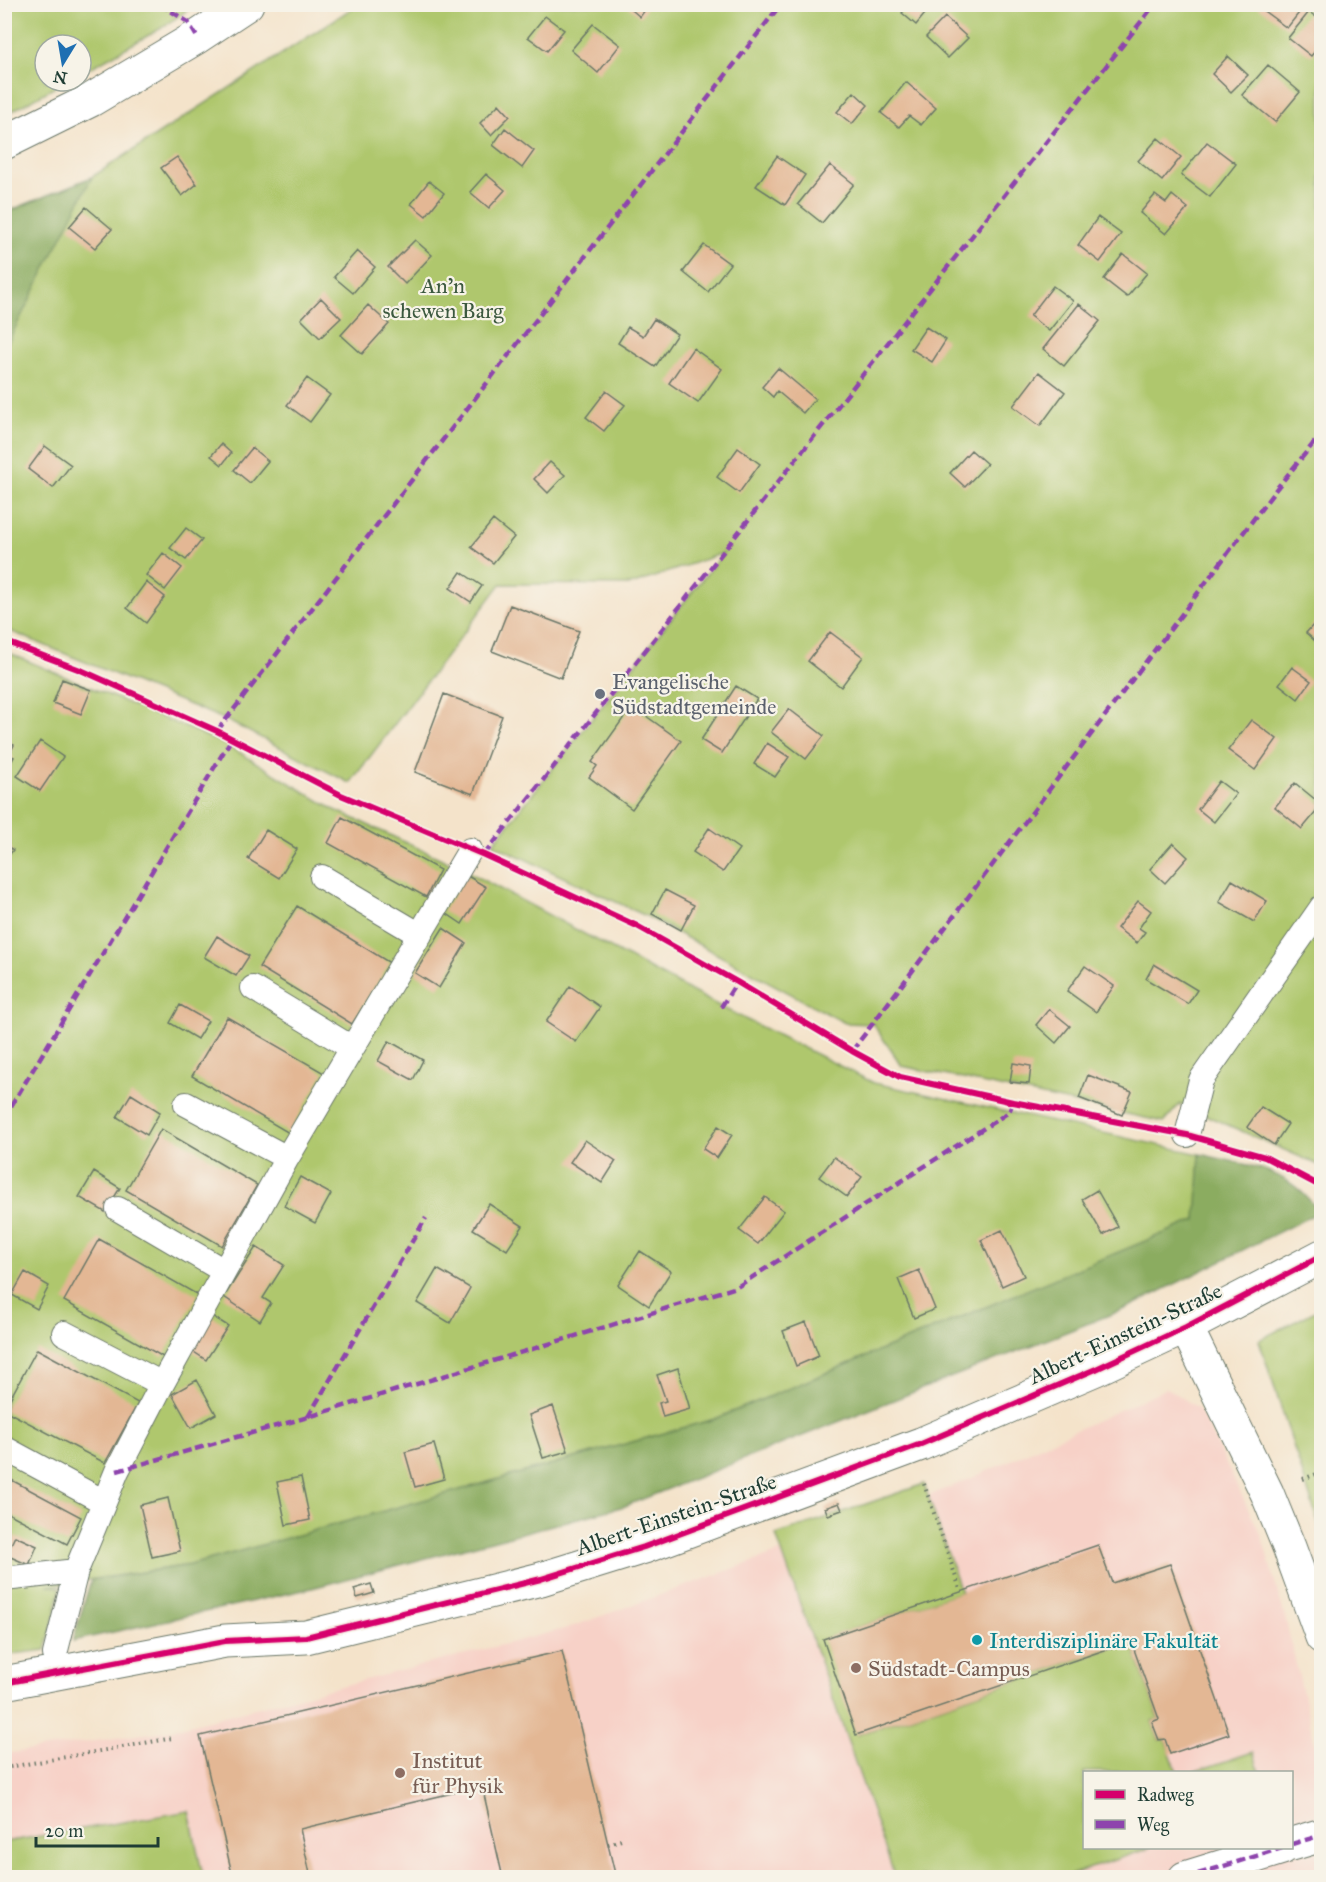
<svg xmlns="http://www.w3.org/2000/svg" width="1326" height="1882" font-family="'IM FELL Great Primer',serif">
<rect width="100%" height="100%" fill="#f7f3e8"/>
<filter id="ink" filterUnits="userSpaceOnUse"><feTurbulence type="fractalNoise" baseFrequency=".0167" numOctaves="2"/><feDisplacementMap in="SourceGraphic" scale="12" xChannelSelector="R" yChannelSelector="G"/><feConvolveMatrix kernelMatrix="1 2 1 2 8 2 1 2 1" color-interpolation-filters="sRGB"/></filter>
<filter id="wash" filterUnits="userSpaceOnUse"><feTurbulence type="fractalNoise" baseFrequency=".008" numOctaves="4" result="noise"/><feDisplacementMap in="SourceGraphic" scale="24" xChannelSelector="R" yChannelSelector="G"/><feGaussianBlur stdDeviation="1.35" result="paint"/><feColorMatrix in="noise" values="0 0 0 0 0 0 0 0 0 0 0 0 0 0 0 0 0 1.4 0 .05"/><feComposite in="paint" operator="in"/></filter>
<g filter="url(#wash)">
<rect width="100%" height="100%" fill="#f4e3ca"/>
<path fill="#f7d1c7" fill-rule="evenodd" d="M1167,1388L1198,1408L1261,1534L1285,1617L1321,1770V1877H5L4,1754L166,1731L568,1628L861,1523L970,1479ZM1084,1772H1292V1848H1084Z"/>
<path fill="#afc76d" stroke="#678250" stroke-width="1.5" d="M5,4H195V5L158,30L81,73V45H45V81H66L5,115Z
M357,5H1321V1166L1180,1104L1164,1122L902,1066L873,1024L845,1023L646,916L493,844L723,553L631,585L501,584L350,783L226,720L5,629L4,213L92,177Z
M4,651L227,745L333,809L459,867L721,1007L874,1083L1200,1154L1197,1220L715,1419L190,1565L47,1586L61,1587L46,1650L5,1655Z
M1321,1308V1531L1259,1340Z
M924,1484L961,1592L824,1639L857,1735L1131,1641L1159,1719L1152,1722L1159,1740L1165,1739L1177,1772H1084V1848H1150L1064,1877H895L776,1535Z
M1253,1752L1260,1772H1193Z
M189,1811L203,1877H5V1842Z"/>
<path fill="#8bac60" stroke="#55744a" stroke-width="1.5" d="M92,177L5,348V213Z
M1200,1154C1249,1166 1288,1167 1319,1212L1127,1308L625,1506L308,1589L73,1641L91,1580L190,1565L715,1419L1196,1220Z"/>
<g id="blocks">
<path fill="#e3b794" d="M625,4H644L647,7L640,17Z
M909,4H933L916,25L902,13Z
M1258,4H1306L1287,28L1257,6Z
M1309,12L1322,21V43L1311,56L1288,38Z
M545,16L564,30L547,51L528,37Z
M945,17L968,38L948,58L926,37Z
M593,24L620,45L598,73L571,50Z
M1228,56L1248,75L1231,92L1212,74Z
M1268,65L1300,92L1275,122L1242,95Z
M906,82L936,108L921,125L909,116L899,127L881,113Z
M854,92L868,105L852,124L837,112Z
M499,104L510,116L491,135L480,123Z
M505,128L534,151L522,168L493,145Z
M1158,138L1181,157L1162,181L1138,161Z
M1207,142L1236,164L1210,197L1181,175Z
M777,156L805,175L785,205L756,186Z
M177,157L197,184L182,196L161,168Z
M830,165L854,184L822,223L798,204Z
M486,174L505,190L489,208L470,192Z
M429,181L444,193L426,216L411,204Z
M1155,195L1166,203L1172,195L1188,208L1166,234L1140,213Z
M86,207L112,229L95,248L69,227Z
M1098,217L1121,234L1100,262L1078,245Z
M415,240L432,255L405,284L388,267Z
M704,245L730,264L708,292L683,272Z
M357,251L375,267L353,293L334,277Z
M1123,254L1147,273L1127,297L1104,279Z
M1053,286L1073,301L1049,331L1030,316Z
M321,298L341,318L320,338L301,319Z
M1079,304L1100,321L1064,366L1043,349Z
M368,305L389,324L362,354L341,335Z
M654,319L677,334L655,367L618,343L628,327L643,336Z
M926,327L946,340L932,362L911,349Z
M693,348L722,369L698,403L669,383Z
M778,368L815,399L803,413L777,391L773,397L762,387Z
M1039,372L1065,392L1040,426L1013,406Z
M307,378L330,395L310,422L287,405Z
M606,391L625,405L604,431L586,417Z
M221,444L231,453L222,465L211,456Z
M45,446L71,465L53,488L28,469Z
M252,448L268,461L250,483L234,470Z
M738,448L760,464L739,493L717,477Z
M971,450L987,464L965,487L950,473Z
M550,462L565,475L548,493L534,479Z
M493,520L514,537L493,563L471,547Z
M186,528L202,540L186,560L170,548Z
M163,553L182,568L165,590L146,575Z
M461,572L482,586L471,602L450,588Z
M146,582L165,597L146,623L127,608Z
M510,605L579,631L561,678L492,651Z
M1322,615V647L1306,633Z
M830,632L863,657L841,687L808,661Z
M1292,667L1311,681L1298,699L1279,684Z
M62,679L91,690L81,714L53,703Z
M736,686L757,699L722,753L701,740Z
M444,694L502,716L473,794L415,772Z
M632,706L681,741L632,809L589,777L597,766L592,762Z
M789,709L824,736L806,759L771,732Z
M1251,720L1277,739L1255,770L1228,750Z
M4,740L14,745L9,755L14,757L4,775Z
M40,741L63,757L40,791L17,776Z
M767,743L789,757L775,777L754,764Z
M1219,781L1236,794L1214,822L1198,809Z
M1295,783L1322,805L1302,829L1275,807Z
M342,817L440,870L426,897L328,843Z
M709,828L739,849L723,872L693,852Z
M266,830L297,849L279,878L248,859Z
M1173,843L1188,857L1165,883L1150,869Z
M4,844L13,850L4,862Z
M466,875L486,887L462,924L443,911Z
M1232,880L1267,901L1254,922L1219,902Z
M665,890L694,905L681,930L652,914Z
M1138,901L1151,911L1139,928L1145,932L1137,943L1117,928Z
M297,906L390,963L352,1024L259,967Z
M443,928L466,943L439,988L415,973Z
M217,936L249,956L236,976L204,957Z
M1154,964L1197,990L1188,1004L1146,979Z
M1085,966L1114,986L1096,1012L1067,991Z
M570,986L600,1007L576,1042L546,1022Z
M180,1005L208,1021L197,1039L170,1023Z
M1049,1009L1070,1026L1056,1043L1036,1025Z
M227,1017L324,1073L289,1133L192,1076Z
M389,1041L423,1060L413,1080L378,1061Z
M1013,1063L1031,1066L1029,1084L1010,1082Z
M1088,1075L1132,1092L1122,1115L1079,1098Z
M131,1094L160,1112L147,1135L117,1117Z
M1261,1107L1288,1124L1274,1145L1247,1127Z
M718,1126L732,1135L717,1158L703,1149Z
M161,1129L257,1185L222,1246L126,1190Z
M585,1140L616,1161L602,1183L570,1162Z
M834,1157L862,1177L847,1197L819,1177Z
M94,1172L120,1188L105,1212L79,1197Z
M300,1177L331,1194L315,1223L284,1206Z
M1097,1190L1118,1227L1103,1235L1082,1199Z
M765,1197L784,1211L758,1244L739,1230Z
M489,1204L523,1226L507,1250L473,1229Z
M1002,1230L1024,1276L1002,1286L981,1240Z
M99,1239L198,1295L163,1357L64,1301Z
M256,1247L284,1265L263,1298L271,1303L260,1321L224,1297Z
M640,1251L671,1271L649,1306L618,1285Z
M437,1269L470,1288L450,1323L417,1303Z
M919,1270L935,1309L914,1318L898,1279Z
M25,1272L49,1286L37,1309L12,1295Z
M212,1316L228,1326L206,1360L191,1350Z
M806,1322L819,1356L796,1366L783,1331Z
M37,1349L138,1403L105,1463L4,1410Z
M678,1368L690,1409L663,1417L659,1403L666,1401L657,1375Z
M197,1380L216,1414L191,1428L172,1394Z
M553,1406L568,1451L543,1458L529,1415Z
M434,1444L444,1479L415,1487L405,1452Z
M4,1476L81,1517L67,1544L4,1511Z
M301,1477L310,1520L286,1525L277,1482Z
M168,1498L180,1551L152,1557L140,1505Z
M839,1503L842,1510L828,1515L825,1508Z
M15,1536L37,1546L29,1565L6,1555Z
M1098,1545L1112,1583L1170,1564L1229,1734L1170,1754L1165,1739L1159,1740L1152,1722L1159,1719L1131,1641L856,1735L823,1639Z
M371,1584L374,1593L357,1598L354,1589Z
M562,1651L616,1878H503L482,1786L300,1829L311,1878H233L200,1736Z"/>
</g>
</g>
<g filter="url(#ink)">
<use href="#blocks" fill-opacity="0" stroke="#6a7768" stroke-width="1.5"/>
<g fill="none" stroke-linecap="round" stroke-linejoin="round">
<defs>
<path id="lane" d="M322,877L420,935
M253,988L352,1048
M186,1104L287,1158
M1187,1135L1201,1080L1322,907
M118,1209L224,1271
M64,1333L162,1384
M4,1448L104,1502
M4,1579L76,1571
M58,1674L55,1654L76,1571L117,1471L162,1384L287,1158L470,850"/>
<path id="street" d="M4,143L91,100L197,37L247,4
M1186,1327L1267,1493L1289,1547L1322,1637
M4,1683L225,1641L306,1637L541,1579L644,1547L921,1444L1096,1369L1186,1327L1322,1256
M1292,1844L1322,1835
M1185,1878L1282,1848"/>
</defs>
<use href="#lane" stroke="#6a7768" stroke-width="26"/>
<use href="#street" stroke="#6a7768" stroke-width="35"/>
<path stroke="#6a7768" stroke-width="4" stroke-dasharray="1.5 4.5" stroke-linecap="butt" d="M1303,1479L1322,1472
M924,1484L961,1592
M4,1768L173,1738
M608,1844L621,1840"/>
<use href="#lane" stroke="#fff" stroke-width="24"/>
<use href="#street" stroke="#fff" stroke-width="33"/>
<path stroke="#8e44ad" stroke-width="4.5" stroke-dasharray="9 4.5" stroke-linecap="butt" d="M160,4L188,22L197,37
M217,731L781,4
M484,855L1155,4
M721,1007L737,982
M852,1051L1277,488L1322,433
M4,1118L232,738
M308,1417L426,1218
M117,1471L308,1417L737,1287L1009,1112L1013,1102
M1292,1844L1322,1835
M1185,1878L1282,1848"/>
<defs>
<path id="cycleway" d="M4,641L83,671L217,731L341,795L484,855L637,926L737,982L852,1051L900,1077L1013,1102L1187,1135L1265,1157L1322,1187
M4,1683L225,1641L306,1637L541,1579L644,1547L921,1444L1096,1369L1186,1327L1322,1256"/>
</defs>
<use href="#cycleway" stroke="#f7f3e8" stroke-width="10"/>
<use href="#cycleway" stroke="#d6006c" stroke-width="6"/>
</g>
</g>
<circle fill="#6b7280" stroke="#f7f3e8" stroke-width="2" cx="600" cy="694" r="6"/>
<circle fill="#0f9aa8" stroke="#f7f3e8" stroke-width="2" cx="977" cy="1640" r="6"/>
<g fill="#8d6e63" stroke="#f7f3e8" stroke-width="2">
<circle cx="856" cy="1668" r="6"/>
<circle cx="400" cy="1773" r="6"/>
</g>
<g text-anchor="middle" stroke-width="4.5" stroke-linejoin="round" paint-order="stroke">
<g font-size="22" fill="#3c593f" stroke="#f7f3e8">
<text x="443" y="293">An'n<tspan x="443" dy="25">schewen Barg</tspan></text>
</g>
<g font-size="22" fill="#5b616d" stroke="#f7f3e8" text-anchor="start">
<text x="612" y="689">Evangelische<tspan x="612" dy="25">Südstadtgemeinde</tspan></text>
</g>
<g font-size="22" fill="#1f3d34" stroke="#f7f3e8">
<text transform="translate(1125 1333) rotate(-25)" y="8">Albert-Einstein-Straße</text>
<text transform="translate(676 1514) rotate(-19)" y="8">Albert-Einstein-Straße</text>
</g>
<g font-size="22" fill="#0d838f" stroke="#f7f3e8" text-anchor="start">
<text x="989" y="1648">Interdisziplinäre Fakultät</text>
</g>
<g font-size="22" fill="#785e54" stroke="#f7f3e8" text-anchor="start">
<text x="868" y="1676">Südstadt-Campus</text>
<text x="412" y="1768">Institut<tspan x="412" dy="25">für Physik</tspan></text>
</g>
</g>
<rect width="1326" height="1882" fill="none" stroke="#f7f3e8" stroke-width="24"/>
<rect x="1083" y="1771" width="210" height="78" fill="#f7f3e8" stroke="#a1aaa0" stroke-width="1.5"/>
<rect x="1095" y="1790" width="30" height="9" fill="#d6006c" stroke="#a1aaa0" stroke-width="1.5"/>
<text x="1137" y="1801" font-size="18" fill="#1f3d34">Radweg</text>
<rect x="1095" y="1820" width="30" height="9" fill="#8e44ad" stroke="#a1aaa0" stroke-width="1.5"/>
<text x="1137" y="1831" font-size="18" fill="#1f3d34">Weg</text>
<g transform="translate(63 63) rotate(191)"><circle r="28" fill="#f7f3e8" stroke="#a1aaa0" stroke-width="1.5"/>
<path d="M0-4.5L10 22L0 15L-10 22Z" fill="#1f6fb2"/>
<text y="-9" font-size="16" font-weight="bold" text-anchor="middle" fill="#1f3d34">N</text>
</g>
<path d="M36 1837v9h122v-9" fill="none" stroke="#1f3d34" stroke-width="3"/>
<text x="45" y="1837" font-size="18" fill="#1f3d34" stroke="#f7f3e8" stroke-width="4.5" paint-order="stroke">20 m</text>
</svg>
